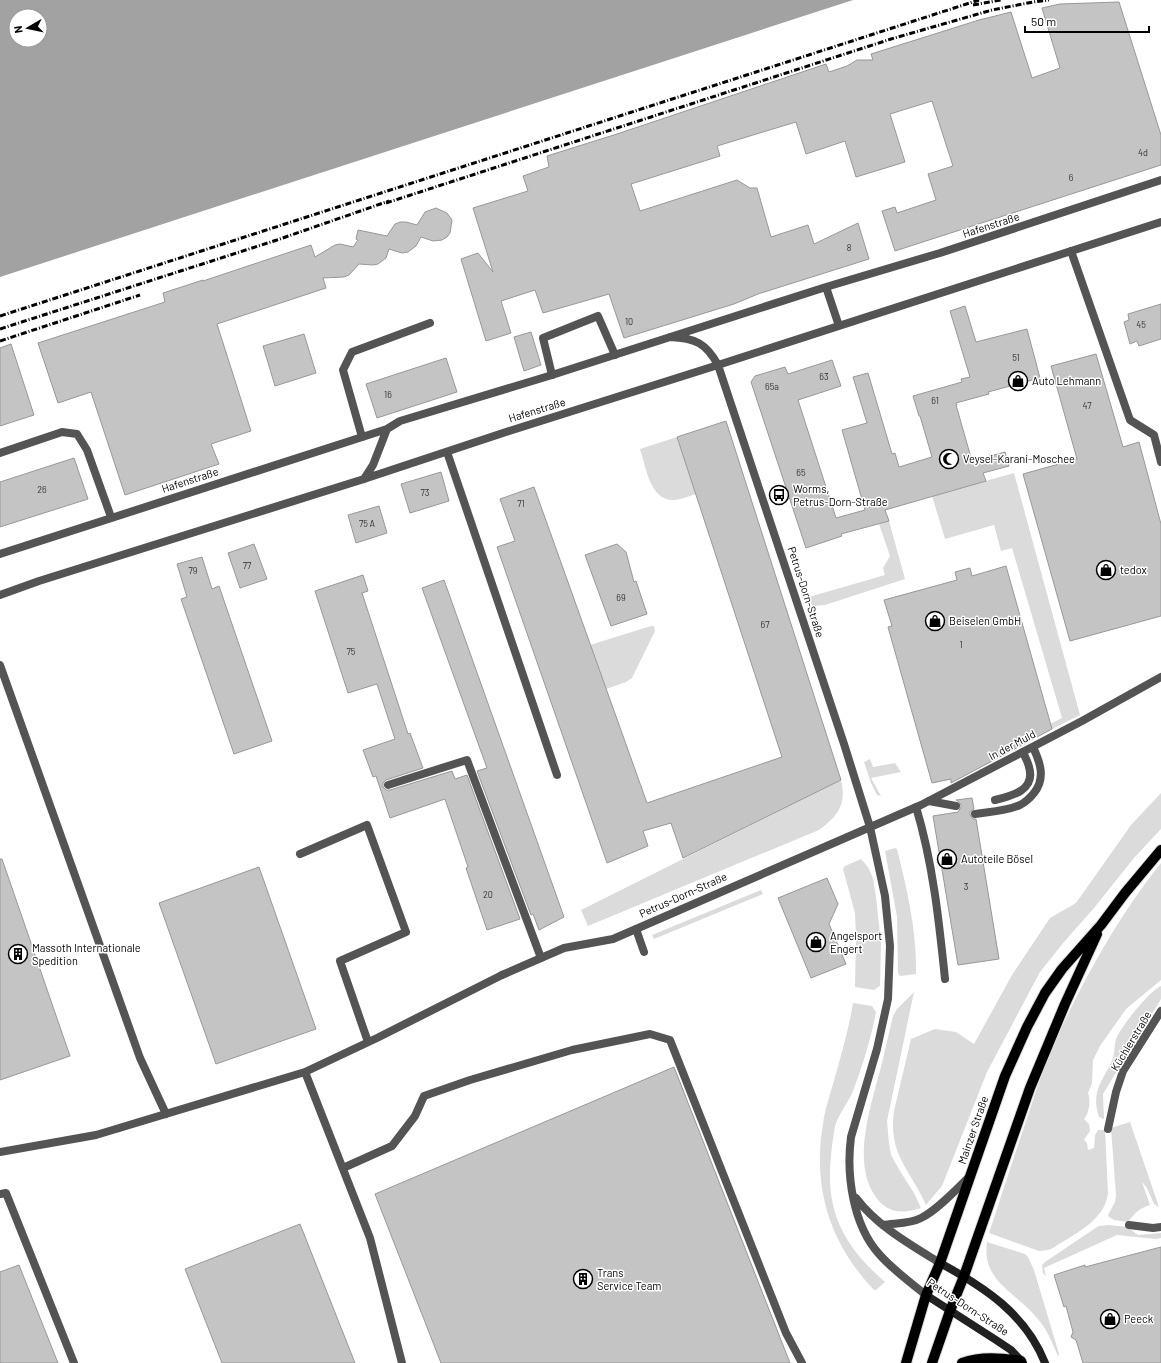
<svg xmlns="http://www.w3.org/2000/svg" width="1161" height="1363" font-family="Barlow,sans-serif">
<rect width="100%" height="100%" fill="#fff"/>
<path fill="#dbdbdb" d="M677,437L696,494C689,496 682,499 675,500C650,502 646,467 640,449Z
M1014,473L1080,715L1052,729L1050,724L1062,718L1012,548L1001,551L994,525L945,539L932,496Z
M889,521L905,579L825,605L812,606L809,597L885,575L883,568L890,556L879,524Z
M651,626H654L655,631L632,678L626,682L606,689L590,645Z
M870,759L873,767L895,763L901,772L871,778L881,796L877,795L871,783L864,762Z
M841,780C847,804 838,816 819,830L588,926L581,910Z
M1161,793V829L1134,858L1094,908L1064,942L1040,972L987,1072L942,1186L926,1205C910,1169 888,1155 894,1111L911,1039L935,1029L956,1032L974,1044L1012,975L1050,918L1076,903L1131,825Z
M895,848L897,849C907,889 917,932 916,974L900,976L898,973L897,917L885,851Z
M861,859L868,867L873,878L876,897L881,943L880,986L874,990L855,987L856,937L855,913L843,869L845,866Z
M1161,863V980L1126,1009L1100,1046L1093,1060L1092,1083L1088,1093C1091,1099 1089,1114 1084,1119L1089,1124L1090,1131L1084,1140L1087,1143L1088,1150L1094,1148L1095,1135L1098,1130H1105L1108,1193C1105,1221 1074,1234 1053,1248L1048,1250L1039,1251L989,1233C1001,1197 1013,1160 1025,1124C1032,1104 1038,1083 1046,1063C1074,996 1115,920 1161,863Z
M761,890L763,894L654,939L652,935Z
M1161,986V999L1103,1094L1104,1119L1099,1117C1091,1093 1101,1083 1111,1063C1115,1055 1114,1047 1116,1039C1120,1028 1150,990 1161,986Z
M914,992L887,1121L889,1143L891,1155L900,1171L914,1193L921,1208C905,1213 891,1214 879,1201C849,1168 871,1105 881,1067C885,1050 889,1033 893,1016L897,1009Z
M853,1003L872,1006L876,1012C871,1038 863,1065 853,1091C848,1103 839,1113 835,1126C833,1136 832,1146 831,1156C825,1212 844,1246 885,1282L876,1290H874C830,1244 812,1187 823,1124C825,1108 831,1092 835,1077C842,1052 849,1028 853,1003Z
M1130,1122L1159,1207L1154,1204L1147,1188L1142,1182L1150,1205C1138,1209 1136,1212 1128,1222L1114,1220L1109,1217L1108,1215L1115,1202L1116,1195L1111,1128Z
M1109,1225L1127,1227L1138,1235L1161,1233V1238L1156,1239L1117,1235L1044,1268L1046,1276L1043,1273L1042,1265L1045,1262L1094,1229L1099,1226Z
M987,1242L1025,1254L1028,1257L1034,1270L1059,1354L1058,1356C1052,1342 1047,1329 1037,1318C1016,1292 981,1281 987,1242Z"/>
<path fill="#a2a2a2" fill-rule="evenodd" d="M0,0H853L0,277ZM16,16H40V40H16Z"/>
<path fill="#c4c4c4" stroke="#989898" d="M1119,2L1161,135V165L895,251L882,211L895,207L897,213L936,200L928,174L953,166L932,101L890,114L905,162L856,177L845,141L806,154L796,122L717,146L720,156L631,184L640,211L737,180L750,188H757L771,237L808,225L814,244L858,223L869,259L758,294L734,304L624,338L609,294L543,313L535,290L501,301L511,333L486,341L461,259L478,253L493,272L473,208L528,191L523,176L549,167L547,156L617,134L826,64L829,72L847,66L857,60H873L871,54L979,20L1011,12L1032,78L1060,68L1042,8L1060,4Z
M436,208L447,213L452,220L450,233L447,237L442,240L433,241L421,237L416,246L408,252L402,253L389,249L386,258L378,264L373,265L359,264L349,275L344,277L323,278L326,288L217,324L251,431L211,444L219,464L125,495L91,392L58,403L38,343L165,302L163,293L203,280V281L311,245L315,257L335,245L340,244L353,247L358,240L356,239L358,230L387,236L395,224L400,222H406L417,225L425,212Z
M1161,304V339L1139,346L1137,341L1130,344L1124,322L1129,320L1128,314Z
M965,306L976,342L1027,329L1040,378L988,392L989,394L956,403L957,405H956L972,461L1005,452L1009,466L983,473L986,481L885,510L889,521L841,534L842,536L806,548L751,382L755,376L785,367L788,374L832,360L841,386L798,400L836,518L865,510L842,430L867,423L853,377L868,373L892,454L895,453L899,467L932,457L920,416H919L913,396L962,382L961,379L970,377L950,311Z
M531,332L541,365L524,371L514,337Z
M304,334L316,373L275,386L263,346Z
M11,344L34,415L0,426V348Z
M1096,354L1123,447L1139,442L1161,524V616L1070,641L1023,474L1077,459L1051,366Z
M446,358L457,392L377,418L366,384Z
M726,421L841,780L683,858L671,823L643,831L648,846L607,863L497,547L515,541L500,499L534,487L647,803L782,757L677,437Z
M74,458L88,499L0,527V482Z
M441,472L449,501L410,513L401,484Z
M379,506L387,533L356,543L348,515Z
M254,544L267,579L240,588L228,553Z
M617,544L626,552L634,582L636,581L647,614L611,626L585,555Z
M202,557L212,589L219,586L272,741L234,754L181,599L187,597L177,564Z
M1006,566L1052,729L951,783V779L932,783L888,627L892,626L884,600L957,580L955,572L970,568L972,576Z
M363,575L368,591L362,593L408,734L410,733L423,768L386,780L383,783V787L386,790H390L452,771L455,779L467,775L520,919L487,930L466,868L468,867L445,799L390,818L376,776L373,777L363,750L395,739L377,684L348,693L315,591Z
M444,580L564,917L539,930L533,914L531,915L477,771L487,768L422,588Z
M972,798L974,809L970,812V815L973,819H976L999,959L958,965L933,816L958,812L961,807V805L959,802L956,800Z
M0,859H2L70,1056L0,1080Z
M259,867L316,1029L216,1064L159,903Z
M827,878L838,904L829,924L846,964L811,978L778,898Z
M674,1067L790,1363H441L375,1194Z
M300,1224L355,1363H222L185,1269Z
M1161,1247V1363H1083L1076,1340L1071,1337L1073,1332L1066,1306L1064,1307L1054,1275L1085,1265V1267Z
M19,1265L58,1363H0V1272Z"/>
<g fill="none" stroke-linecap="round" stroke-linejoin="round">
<defs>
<path id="primary" d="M906,1363L926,1295L940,1263L1005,1076L1027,1027L1045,993L1062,969L1101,925L1125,893L1161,850
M932,1363L950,1311L964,1276L1030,1088L1065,1004L1097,934
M962,1363C982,1356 1000,1358 1021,1361"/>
</defs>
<use href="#primary" stroke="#dbdbdb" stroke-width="12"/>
<path stroke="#545454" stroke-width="8" d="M1071,251L1130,420L1154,435L1161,462
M552,375L543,338L598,316L615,355
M362,437L343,370L352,352L430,323
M447,452L557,775
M0,453L62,432L77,434L87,450L111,517
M0,665L140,1058L166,1114
M388,785L467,760L541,958
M995,800C1012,796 1036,790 1029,767C1028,762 1025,757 1023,752
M929,801L956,806
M916,807C933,863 939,921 945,979
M975,814C989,812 1007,811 1020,805C1026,802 1030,798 1034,793C1046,778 1040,762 1033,747
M300,854L367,825L406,932L340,961L368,1042
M636,929L644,952
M305,1072L370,1238L402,1363
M0,1152L96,1135L305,1072L377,1038L502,975
M343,1168L392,1146L415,1116L424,1096L470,1080L572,1050L650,1034L670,1040L786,1333L802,1363
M0,1194L6,1193L74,1363"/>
<path stroke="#545454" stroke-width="8" d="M826,287L839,326
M670,337C695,338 706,343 718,365L844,744L870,827L885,896L890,946L888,999L877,1049L851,1137C846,1175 853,1225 879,1254C893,1270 910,1282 926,1295
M364,479L373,465L387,429L400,421L552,375L826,287L940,253L1161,180
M0,554L387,429
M0,595L39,581L364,479L506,432L718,365L1161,222
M502,975L564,948L613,939L921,805L1082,721L1161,677
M1108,1129L1116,1092L1123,1071L1161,1011
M856,1198C877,1226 911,1245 940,1263
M883,1225C895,1223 910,1224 921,1218C936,1211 956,1190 969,1177
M1129,1225L1153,1228L1161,1227"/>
<path stroke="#212121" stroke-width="8" d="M940,1263C984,1287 1026,1314 1045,1363
M926,1295L996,1340L1011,1350L1023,1363"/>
<use href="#primary" stroke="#000" stroke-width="10"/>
<path stroke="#000" stroke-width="3" stroke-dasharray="6 2 1 2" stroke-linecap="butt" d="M973,5L1001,0
M386,203L891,39L992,10L1033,2L1049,0
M0,316L979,0
M0,329L277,240L389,201
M0,341L140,295"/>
</g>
<defs>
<symbol id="shop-ring" viewBox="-11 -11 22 22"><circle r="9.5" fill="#fff" stroke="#000" stroke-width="1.5"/><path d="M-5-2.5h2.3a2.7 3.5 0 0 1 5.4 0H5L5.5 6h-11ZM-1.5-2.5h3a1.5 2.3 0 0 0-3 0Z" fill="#000"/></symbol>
<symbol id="mosque-ring" viewBox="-11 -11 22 22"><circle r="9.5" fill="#fff" stroke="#000" stroke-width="1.5"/><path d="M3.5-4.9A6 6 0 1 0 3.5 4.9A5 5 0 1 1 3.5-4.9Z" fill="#000"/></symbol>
<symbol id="bus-ring" viewBox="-11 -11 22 22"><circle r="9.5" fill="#fff" stroke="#000" stroke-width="1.5"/><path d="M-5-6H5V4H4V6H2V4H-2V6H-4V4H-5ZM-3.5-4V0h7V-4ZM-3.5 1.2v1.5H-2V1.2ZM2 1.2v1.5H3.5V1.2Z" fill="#000"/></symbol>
<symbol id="building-ring" viewBox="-11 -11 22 22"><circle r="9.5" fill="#fff" stroke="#000" stroke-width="1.5"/><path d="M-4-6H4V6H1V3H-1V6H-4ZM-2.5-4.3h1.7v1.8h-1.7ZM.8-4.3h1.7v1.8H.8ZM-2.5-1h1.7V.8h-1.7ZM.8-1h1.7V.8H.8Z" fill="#000"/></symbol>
</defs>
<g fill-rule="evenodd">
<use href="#shop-ring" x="1007" y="370" width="22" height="22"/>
<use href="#mosque-ring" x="938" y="448" width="22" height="22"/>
<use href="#bus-ring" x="768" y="484" width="22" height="22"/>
<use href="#shop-ring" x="1095" y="559" width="22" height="22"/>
<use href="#shop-ring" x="924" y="610" width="22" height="22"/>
<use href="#shop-ring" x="936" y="848" width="22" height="22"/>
<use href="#shop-ring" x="805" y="931" width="22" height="22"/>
<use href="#building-ring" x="7" y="943" width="22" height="22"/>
<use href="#building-ring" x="572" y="1268" width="22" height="22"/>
<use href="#shop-ring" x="1099" y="1308" width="22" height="22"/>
</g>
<g text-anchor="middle" stroke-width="3" stroke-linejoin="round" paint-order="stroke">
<g font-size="9" fill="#313131">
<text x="1143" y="156">4d</text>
<text x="1071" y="181">6</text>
<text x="849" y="251">8</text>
<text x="629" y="325">10</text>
<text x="1141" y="328">45</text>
<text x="1016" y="361">51</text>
<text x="824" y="380">63</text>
<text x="772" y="390">65a</text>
<text x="388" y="398">16</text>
<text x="935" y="404">61</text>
<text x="1087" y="409">47</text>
<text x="801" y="476">65</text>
<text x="42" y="493">26</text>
<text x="425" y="496">73</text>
<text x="521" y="507">71</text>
<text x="367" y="527">75 A</text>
<text x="247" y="569">77</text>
<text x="193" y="574">79</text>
<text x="621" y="601">69</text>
<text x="765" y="628">67</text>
<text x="961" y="648">1</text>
<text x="351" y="655">75</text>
<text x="966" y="890">3</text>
<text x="488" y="898">20</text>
</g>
<g font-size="11" fill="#000" stroke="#fff">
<text transform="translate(991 225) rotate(-18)" y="4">Hafenstraße</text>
<text transform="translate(537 410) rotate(-17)" y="4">Hafenstraße</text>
<text transform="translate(190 480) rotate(-18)" y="4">Hafenstraße</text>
<text transform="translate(806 592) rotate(72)" y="4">Petrus-Dorn-Straße</text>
<text transform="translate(1012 745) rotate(-28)" y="4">In der Muld</text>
<text transform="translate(683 895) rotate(-24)" y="4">Petrus-Dorn-Straße</text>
<text transform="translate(1131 1041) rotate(-59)" y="4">Küchlerstraße</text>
<text transform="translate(973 1130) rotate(-71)" y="4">Mainzer Straße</text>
<text transform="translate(968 1307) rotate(33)" y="4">Petrus-Dorn-Straße</text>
</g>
<g font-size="11" fill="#000" stroke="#fff" text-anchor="start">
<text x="1032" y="385">Auto Lehmann</text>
<text x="963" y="463">Veysel-Karani-Moschee</text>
<text x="793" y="493">Worms,<tspan x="793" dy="13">Petrus-Dorn-Straße</tspan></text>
<text x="1120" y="574">tedox</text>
<text x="949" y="625">Beiselen GmbH</text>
<text x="961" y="863">Autoteile Bösel</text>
<text x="830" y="940">Angelsport<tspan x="830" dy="13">Engert</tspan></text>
<text x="32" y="952">Massoth Internationale<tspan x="32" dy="13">Spedition</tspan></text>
<text x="597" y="1277">Trans<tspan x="597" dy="13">Service Team</tspan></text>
<text x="1124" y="1323">Peeck</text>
</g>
</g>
<g transform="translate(28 28) rotate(261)"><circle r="19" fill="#ffffff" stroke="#999999"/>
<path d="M0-3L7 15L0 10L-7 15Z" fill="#000000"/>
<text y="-6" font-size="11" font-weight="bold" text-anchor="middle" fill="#000000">N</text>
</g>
<path d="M1025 26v6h124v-6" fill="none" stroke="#000000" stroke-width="2"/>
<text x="1031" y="26" font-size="12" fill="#000000" stroke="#ffffff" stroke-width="3" paint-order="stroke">50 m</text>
</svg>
